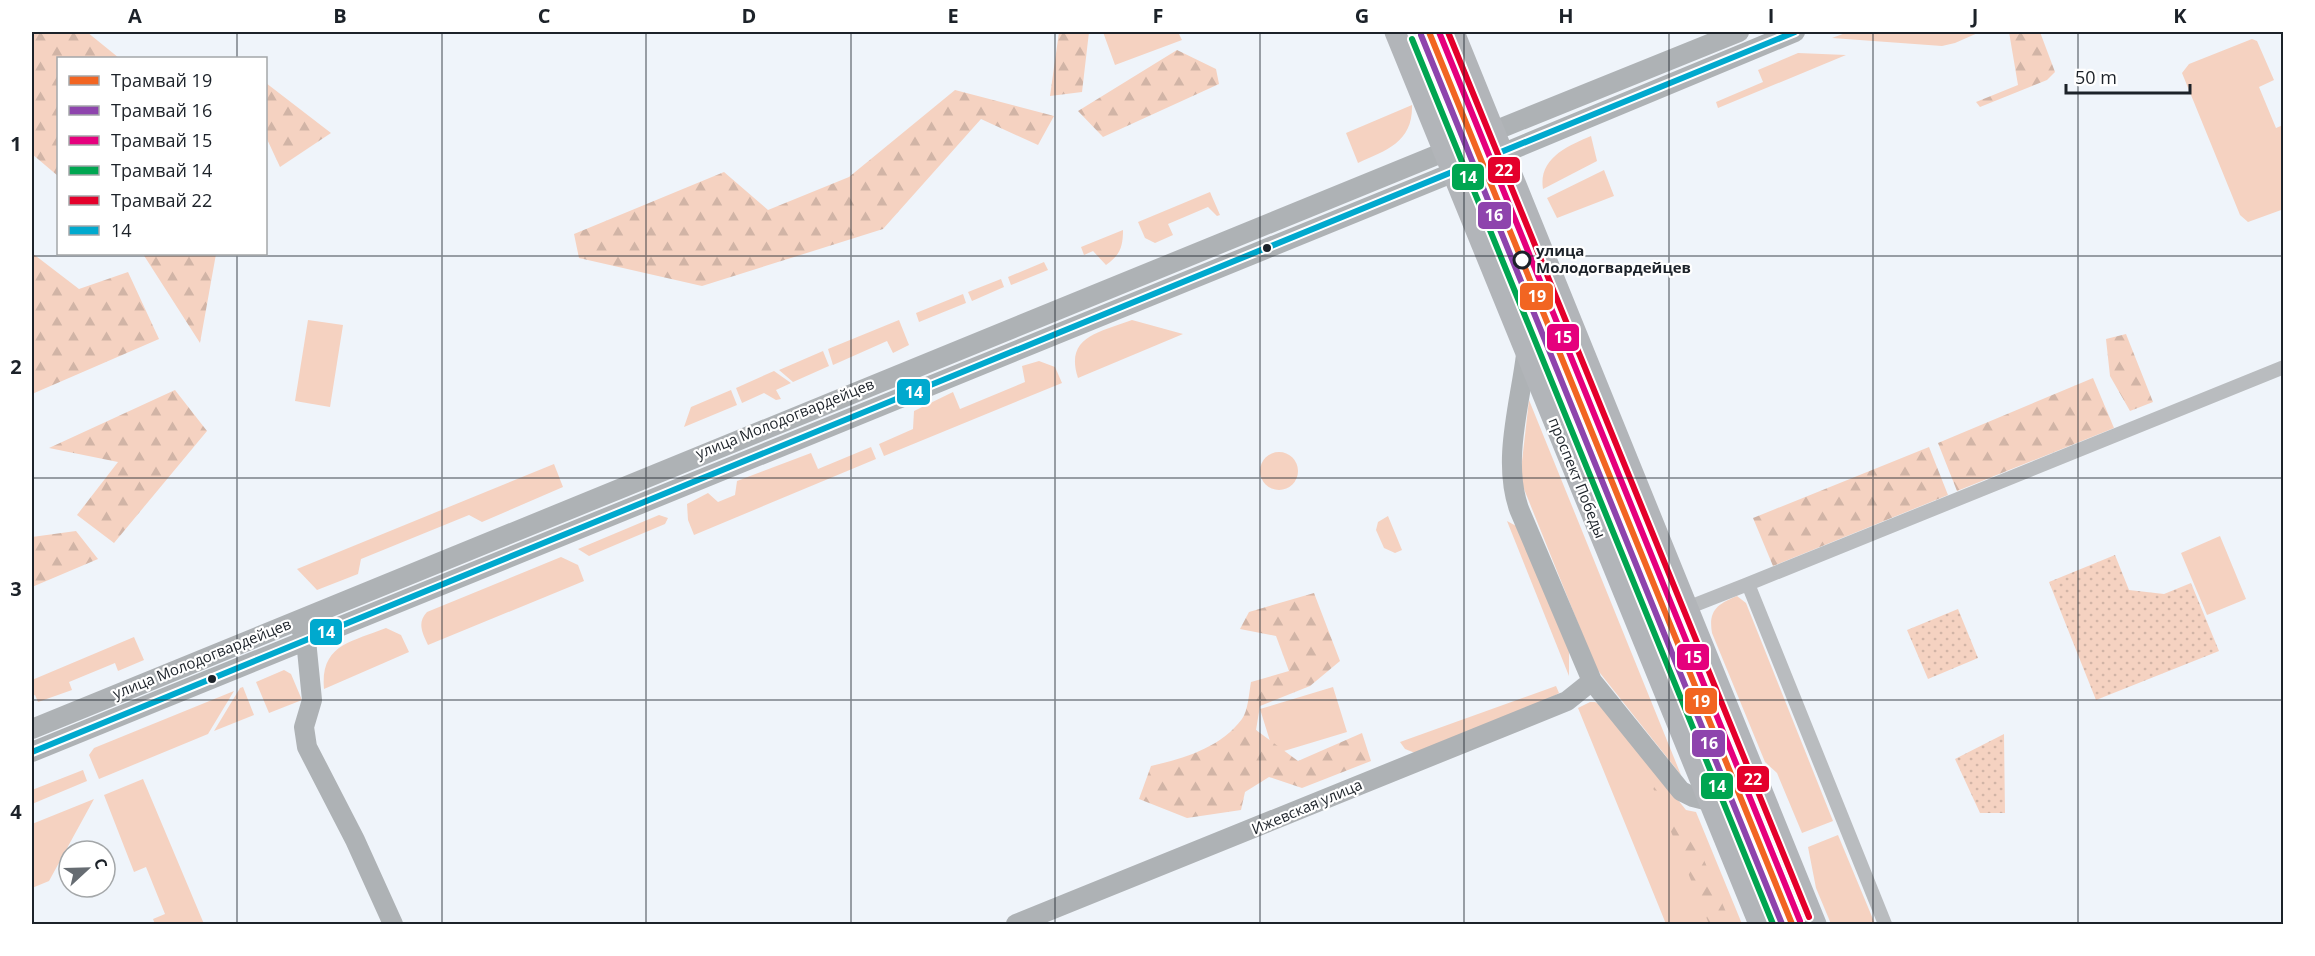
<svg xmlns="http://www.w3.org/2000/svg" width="2315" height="956" font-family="'Open Sans',sans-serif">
<defs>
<pattern id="forest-firs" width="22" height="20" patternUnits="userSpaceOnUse" patternTransform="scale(1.5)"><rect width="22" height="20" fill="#f5d2c1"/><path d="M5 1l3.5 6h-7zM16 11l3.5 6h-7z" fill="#d1b4a6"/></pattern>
<pattern id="park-dots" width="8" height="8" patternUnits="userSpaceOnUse" patternTransform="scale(1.5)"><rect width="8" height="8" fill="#f5d2c1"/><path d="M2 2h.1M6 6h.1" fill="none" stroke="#d1b4a6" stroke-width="1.8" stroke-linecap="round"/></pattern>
</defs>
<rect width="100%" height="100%" fill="#eff4fa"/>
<path fill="#f5d2c1" d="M1103,32H1178L1182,40L1115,65Z
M1848,32H1980L1955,43L1942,46L1832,38Z
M2252,39L2257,41L2274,80L2259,87L2276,128L2283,125L2284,209L2248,222L2240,215L2182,73L2189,64Z
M1798,53L1846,55L1718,108L1716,102L1763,82L1758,70Z
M1412,105C1413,142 1387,150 1358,163L1346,133Z
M1591,136L1597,161L1543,189C1538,158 1568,146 1591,136Z
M1604,170L1614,196L1557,218L1547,198Z
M1210,192L1220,215L1217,216L1208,207L1168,224L1173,235L1155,243L1145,238L1138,222Z
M1123,230C1123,247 1120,255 1106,265L1093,251L1084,255L1081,247Z
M1044,262L1048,270L1011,285L1008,277Z
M1001,279L1004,287L972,301L968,292Z
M963,294L966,303L919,322L916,313Z
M308,320L343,325L330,407L295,401Z
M899,320L909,345L893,353L887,341L833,365L828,349Z
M1132,320L1183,334L1078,378C1064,336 1101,332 1132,320Z
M823,351L829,366L793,382L779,370Z
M1039,361L1055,367L1062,383L884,456L879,444L913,429L914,411L953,392L960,409L1025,382L1022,366Z
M774,371L791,383L776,390L781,399L776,400L764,393L742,403L736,388Z
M731,390L737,405L684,427L691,407Z
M1529,400L1681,775L1596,668L1520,479Z
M871,447L876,459L694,535L688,520L687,504L708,493L718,502L735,495L737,481L811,453L818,469Z
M1260 471a19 19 0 1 1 38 0a19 19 0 1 1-38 0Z
M554,464L563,487L482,522L469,515L361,559L358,574L317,590L297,569Z
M659,515L668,518L665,524L589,556L578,549Z
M1388,516L1402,550L1395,553L1384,548L1376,530L1378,522Z
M1507,521L1518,527L1569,649V676Z
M2220,536L2246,599L2207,615L2181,553Z
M561,557L578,565L584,581L428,645C422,632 417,623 427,612Z
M1737,596L1746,603L1833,821L1802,833L1777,773L1765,762L1712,633C1708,610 1718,604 1737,596Z
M386,628L401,635L409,652L324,689C320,644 352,642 386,628Z
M134,637L144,660L118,671L115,663L69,682L72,690L38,702L35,695L32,696V680Z
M284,670L291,674L302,700L269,713L256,682Z
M1556,686L1559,693L1549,699L1415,753L1405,749L1400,742Z
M243,687L254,715L214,731L240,688Z
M1333,687L1347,732L1274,754L1260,709Z
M234,691L208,734L99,779L89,755L94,748Z
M1590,702H1595L1603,706L1686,810L1696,812L1742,924H1666L1578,708Z
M83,770L87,781L32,804V790Z
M143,779L204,924H155L153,919L165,914L146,867L134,872L104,795Z
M94,799L49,881L32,888V824Z
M1838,835L1875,924H1831L1816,888L1808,847Z"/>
<path fill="url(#forest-firs)" d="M32,32H87L119,58H58V176L32,154Z
M1059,32H1089L1082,92L1050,96Z
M2009,32H2040L2055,72L2047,80L1980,107L1976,102L2018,85Z
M1177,50L1216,69L1219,84L1103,137L1078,111Z
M266,83L331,133L280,167L266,137Z
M955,90L1054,116L1038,145L981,119L883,229L702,286L579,258L574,234L724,172L768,210L849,177Z
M32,253L79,289L128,272L159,339L32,394Z
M143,254H216L200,343Z
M2126,334L2153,402L2130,411L2110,376L2106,339Z
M2093,378L2114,428L1957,491L1938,443Z
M175,390L207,431L114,543L77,515L118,462L49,448Z
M1929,447L1948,495L1773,566L1753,518Z
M76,531L98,559L32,587V537Z
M1314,593L1340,661L1310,686L1260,706L1256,730L1298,761L1362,733L1371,761L1302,788L1269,777L1245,792L1241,810L1187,818L1139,799L1151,766C1185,758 1220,748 1242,719C1248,711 1249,693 1251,682L1289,671L1276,636L1240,629L1249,612Z
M1651,783L1696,841L1731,924H1709Z"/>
<path fill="url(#park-dots)" d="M2115,555L2129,590L2164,594L2191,583L2219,651L2096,700L2049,582Z
M1958,609L1978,658L1928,679L1907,630Z
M2004,734L2005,813H1980L1955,759Z"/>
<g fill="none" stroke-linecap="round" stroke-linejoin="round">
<path stroke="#b9bcbf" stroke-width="14" d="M1748,584L2284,367
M1687,608L1748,584L1885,924"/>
<path stroke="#aeb2b5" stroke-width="20" d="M1494,131L1739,32
M1504,153L1795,32
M1526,355C1520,404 1502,461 1519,509L1592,681L1681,791L1693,797L1709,801
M301,629L306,640L312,700L304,727L307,747L355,840L393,924
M32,729L1444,152
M32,752L1452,173
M1016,924L1567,701L1592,681"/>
<path stroke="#b2b5b9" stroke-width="21" d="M1395,32L1759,924
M1454,32L1816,924
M1444,152L1494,131
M1452,173L1504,153"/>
<defs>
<path id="bus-1" d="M32,752L1795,32"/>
</defs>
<use href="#bus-1" stroke="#fff" stroke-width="10"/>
<use href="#bus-1" stroke="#00a9ce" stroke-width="6"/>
<defs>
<path id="tram-1" d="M1429,32L1792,924"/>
<path id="tram-2" d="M1421,35L1782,924"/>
<path id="tram-3" d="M1439,32L1800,921"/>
<path id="tram-4" d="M1412,39L1773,924"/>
<path id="tram-5" d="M1448,32L1809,917"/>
</defs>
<use href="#tram-1" stroke="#fff" stroke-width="10"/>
<use href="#tram-2" stroke="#fff" stroke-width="10"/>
<use href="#tram-3" stroke="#fff" stroke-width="10"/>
<use href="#tram-4" stroke="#fff" stroke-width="10"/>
<use href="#tram-5" stroke="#fff" stroke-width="10"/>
<use href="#tram-1" stroke="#f26522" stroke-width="6"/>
<use href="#tram-2" stroke="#8e44ad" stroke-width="6"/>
<use href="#tram-3" stroke="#e5007d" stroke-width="6"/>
<use href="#tram-4" stroke="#00a651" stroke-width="6"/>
<use href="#tram-5" stroke="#e4002b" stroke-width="6"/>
</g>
<path fill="none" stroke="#1c2229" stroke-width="1.5" stroke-opacity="0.55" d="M237,32V58M442,32V924M646,32V924M851,32V924M1055,32V924M1260,32V924M1464,32V924M1669,32V924M1873,32V924M2078,32V924M237,254V924M32,256H2284M32,478H2284M32,700H2284"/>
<g fill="#1c2229" stroke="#fff" stroke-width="2">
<circle cx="1267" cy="248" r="5"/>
<circle cx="212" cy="679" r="5"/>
</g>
<circle fill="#fff" stroke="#1c2229" stroke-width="3" cx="1522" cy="260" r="8"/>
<g text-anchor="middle" stroke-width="4.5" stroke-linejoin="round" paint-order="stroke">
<g font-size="15" font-weight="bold" fill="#1c2229" stroke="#fff" text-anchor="start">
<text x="1536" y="256">улица<tspan x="1536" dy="17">Молодогвардейцев</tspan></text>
</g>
<g font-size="15" fill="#1c2229" stroke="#fff">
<text transform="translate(785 419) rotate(-22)" y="5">улица Молодогвардейцев</text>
<text transform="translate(1577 478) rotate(68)" y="5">проспект Победы</text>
<text transform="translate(202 659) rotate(-22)" y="5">улица Молодогвардейцев</text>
<text transform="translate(1307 807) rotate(-23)" y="5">Ижевская улица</text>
</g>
</g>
<g stroke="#fff" stroke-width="2">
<rect x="1487" y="156" width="34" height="28" rx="6" fill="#e4002b"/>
<rect x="1451" y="163" width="34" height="28" rx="6" fill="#00a651"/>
<rect x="1477" y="201" width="35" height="29" rx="6" fill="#8e44ad"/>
<rect x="1519" y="282" width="35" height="29" rx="6" fill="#f26522"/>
<rect x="1546" y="323" width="34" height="29" rx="6" fill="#e5007d"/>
<rect x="896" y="378" width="35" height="28" rx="6" fill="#00a9ce"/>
<rect x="309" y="618" width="34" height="28" rx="6" fill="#00a9ce"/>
<rect x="1676" y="643" width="34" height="28" rx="6" fill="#e5007d"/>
<rect x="1684" y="687" width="34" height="28" rx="6" fill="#f26522"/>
<rect x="1691" y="729" width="35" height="29" rx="6" fill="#8e44ad"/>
<rect x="1736" y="765" width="34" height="28" rx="6" fill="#e4002b"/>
<rect x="1700" y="772" width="34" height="28" rx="6" fill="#00a651"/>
</g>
<g font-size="16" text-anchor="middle" font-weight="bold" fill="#fff">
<text x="1504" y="176">22</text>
<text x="1468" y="183">14</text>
<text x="1494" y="221">16</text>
<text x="1537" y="302">19</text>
<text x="1563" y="343">15</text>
<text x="914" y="398">14</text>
<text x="326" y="638">14</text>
<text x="1693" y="663">15</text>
<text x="1701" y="707">19</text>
<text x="1709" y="749">16</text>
<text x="1753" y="785">22</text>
<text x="1717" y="792">14</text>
</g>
<rect width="2315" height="956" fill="none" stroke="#ffffff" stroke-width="66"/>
<rect x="57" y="57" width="210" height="198" fill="#ffffff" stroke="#a4a7a9" stroke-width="1.5"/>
<rect x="69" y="76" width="30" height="9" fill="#f26522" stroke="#a4a7a9" stroke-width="1.5"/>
<text x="111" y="87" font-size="18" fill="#1c2229">Трамвай 19</text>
<rect x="69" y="106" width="30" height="9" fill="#8e44ad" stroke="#a4a7a9" stroke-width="1.5"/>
<text x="111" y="117" font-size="18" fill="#1c2229">Трамвай 16</text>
<rect x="69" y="136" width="30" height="9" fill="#e5007d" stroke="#a4a7a9" stroke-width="1.5"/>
<text x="111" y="147" font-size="18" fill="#1c2229">Трамвай 15</text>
<rect x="69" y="166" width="30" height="9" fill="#00a651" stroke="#a4a7a9" stroke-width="1.5"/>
<text x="111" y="177" font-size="18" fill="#1c2229">Трамвай 14</text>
<rect x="69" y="196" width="30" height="9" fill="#e4002b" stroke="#a4a7a9" stroke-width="1.5"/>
<text x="111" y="207" font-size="18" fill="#1c2229">Трамвай 22</text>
<rect x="69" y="226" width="30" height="9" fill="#00a9ce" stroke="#a4a7a9" stroke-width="1.5"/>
<text x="111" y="237" font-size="18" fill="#1c2229">14</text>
<g transform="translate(87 869) rotate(68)"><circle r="28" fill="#ffffff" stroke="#a4a7a9" stroke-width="1.5"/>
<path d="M0-4.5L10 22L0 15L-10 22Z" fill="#666c72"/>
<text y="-9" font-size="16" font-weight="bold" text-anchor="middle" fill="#1c2229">С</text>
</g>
<path d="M2066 84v9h124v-9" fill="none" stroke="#1c2229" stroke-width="3"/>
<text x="2075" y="84" font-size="18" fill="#1c2229" stroke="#ffffff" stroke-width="4.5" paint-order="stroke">50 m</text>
<rect x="33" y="33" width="2249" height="890" fill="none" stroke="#1c2229" stroke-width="2"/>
<g font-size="20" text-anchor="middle" font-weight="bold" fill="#1c2229">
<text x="135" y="23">A</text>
<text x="340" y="23">B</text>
<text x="544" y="23">C</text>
<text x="749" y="23">D</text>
<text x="953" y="23">E</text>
<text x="1158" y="23">F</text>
<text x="1362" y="23">G</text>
<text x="1566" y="23">H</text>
<text x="1771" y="23">I</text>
<text x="1975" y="23">J</text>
<text x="2180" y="23">K</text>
<text x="16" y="151">1</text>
<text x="16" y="374">2</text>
<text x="16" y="596">3</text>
<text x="16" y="819">4</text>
</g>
</svg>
